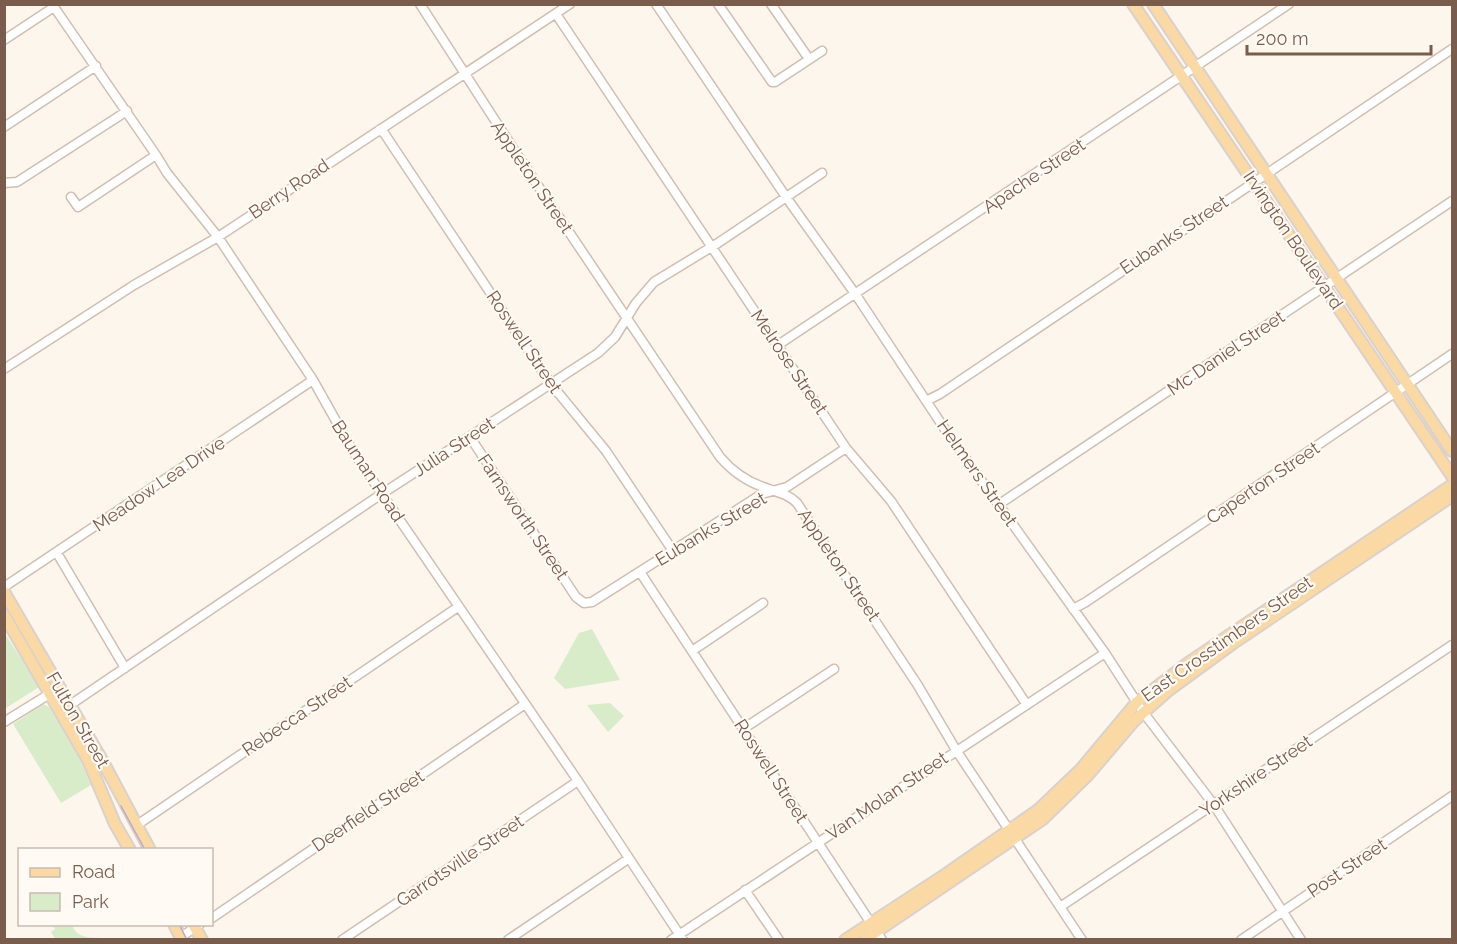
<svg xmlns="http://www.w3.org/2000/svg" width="1457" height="944" font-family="Raleway,sans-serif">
<rect width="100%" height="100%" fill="#fdf6ec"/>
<path fill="#d8ecc9" d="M592,629L620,680L565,689L554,678L579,633Z
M4,632L39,687L6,708L4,705Z
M610,703L624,716L608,732L587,705Z
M43,704L49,707L78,755L91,785L61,803L13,724Z
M52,925H72C77,938 87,937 100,938L55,939L51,932L55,929Z"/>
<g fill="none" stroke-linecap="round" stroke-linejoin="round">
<defs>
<path id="minor" d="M52,4L156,155L167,173L218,237L313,380L354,453L578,781L683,940
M420,4L518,156L720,457C732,471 746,481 763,487C776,492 787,493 797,503L917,684L956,750L1082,940
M656,4L786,197L856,295L948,434L1105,653L1143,712L1214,805L1301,940
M718,4L772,82H775L822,51
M771,4L809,59
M556,14L846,448L891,501L1027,705
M4,40L54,7
M4,127L96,66
M379,130L384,133L551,384L606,451L673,551
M4,183L17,182L127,111
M71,197L78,207L156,155
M778,345L1289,4
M4,369L134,285L218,237L570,4
M926,401L940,394L1452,49
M470,437L576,597L584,603L592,602L762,494L787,487L846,448
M998,505L1452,201
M57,553L125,668
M640,572L882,940
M4,587L313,380
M1073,609L1086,602L1452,354
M692,651L763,603
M70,705L374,499L598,353L615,337L636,303L654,282L718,243L822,173
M4,722L51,693L58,685
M743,729L834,669
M137,825L458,607
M745,890L779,940
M1060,907L1452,645
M212,918L525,704
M181,937L200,924
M342,940L578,781
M508,940L628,859
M671,940L1105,653
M1241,940L1452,796"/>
<path id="major" d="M1133,4L1452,476
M1153,4L1452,451
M4,592L102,760L150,850
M4,615L88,760L115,824L130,850
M174,924L182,940
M193,924L202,940
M845,940L946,874L1038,810L1081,769L1137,702L1188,663L1452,485
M864,940L1043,819L1088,775L1134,721L1169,690L1232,644L1452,496"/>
</defs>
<use href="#minor" stroke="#d1beb0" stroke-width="11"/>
<use href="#major" stroke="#dad1cd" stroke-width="14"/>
<use href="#minor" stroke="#fff" stroke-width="8"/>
<use href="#major" stroke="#fbd9a5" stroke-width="10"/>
<path stroke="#b9a8c9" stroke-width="1.5" d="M121,806L145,850
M179,924L187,940"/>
</g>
<g text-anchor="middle" stroke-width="4.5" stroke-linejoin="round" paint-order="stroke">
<g font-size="18" fill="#7a5c4d" stroke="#fffaf3">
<text transform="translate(1034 176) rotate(-34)" y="6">Apache Street</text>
<text transform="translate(532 177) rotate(56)" y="6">Appleton Street</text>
<text transform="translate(289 189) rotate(-34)" y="6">Berry Road</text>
<text transform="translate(1174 235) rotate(-34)" y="6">Eubanks Street</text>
<text transform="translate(1293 240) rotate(56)" y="6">Irvington Boulevard</text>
<text transform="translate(524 342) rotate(56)" y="6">Roswell Street</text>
<text transform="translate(1226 353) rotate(-34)" y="6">Mc Daniel Street</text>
<text transform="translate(789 362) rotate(56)" y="6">Melrose Street</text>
<text transform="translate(454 447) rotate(-33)" y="6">Julia Street</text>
<text transform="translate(368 471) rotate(57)" y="6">Bauman Road</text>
<text transform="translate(977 473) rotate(55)" y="6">Helmers Street</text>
<text transform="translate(1263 483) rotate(-34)" y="6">Caperton Street</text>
<text transform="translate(159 484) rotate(-34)" y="6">Meadow Lea Drive</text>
<text transform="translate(523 517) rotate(56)" y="6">Farnsworth Street</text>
<text transform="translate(711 529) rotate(-31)" y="6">Eubanks Street</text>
<text transform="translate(839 565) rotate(56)" y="6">Appleton Street</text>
<text transform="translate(1227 639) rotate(-35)" y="6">East Crosstimbers Street</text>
<text transform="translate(297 716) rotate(-34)" y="6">Rebecca Street</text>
<text transform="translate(78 720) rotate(60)" y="6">Fulton Street</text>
<text transform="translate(771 771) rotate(57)" y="6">Roswell Street</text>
<text transform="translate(1256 776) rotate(-34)" y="6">Yorkshire Street</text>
<text transform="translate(887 796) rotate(-34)" y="6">Van Molan Street</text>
<text transform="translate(368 811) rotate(-34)" y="6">Deerfield Street</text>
<text transform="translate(460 861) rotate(-34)" y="6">Garrotsville Street</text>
<text transform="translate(1347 868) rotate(-34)" y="6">Post Street</text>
</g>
</g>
<rect width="1457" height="944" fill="none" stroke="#7a5c4d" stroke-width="12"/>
<rect x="18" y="848" width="195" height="78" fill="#fffaf3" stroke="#cabbb1" stroke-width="1.5"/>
<rect x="30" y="868" width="30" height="9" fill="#fbd9a5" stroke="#cabbb1" stroke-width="1.5"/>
<text x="72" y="878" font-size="18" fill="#7a5c4d">Road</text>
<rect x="30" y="893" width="30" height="18" fill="#d8ecc9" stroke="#cabbb1" stroke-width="1.5"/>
<text x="72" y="908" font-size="18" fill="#7a5c4d">Park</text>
<path d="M1247 45v9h184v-9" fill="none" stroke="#7a5c4d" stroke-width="3"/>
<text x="1256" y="45" font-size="18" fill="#7a5c4d" stroke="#fffaf3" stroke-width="4.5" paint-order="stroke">200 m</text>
</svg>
